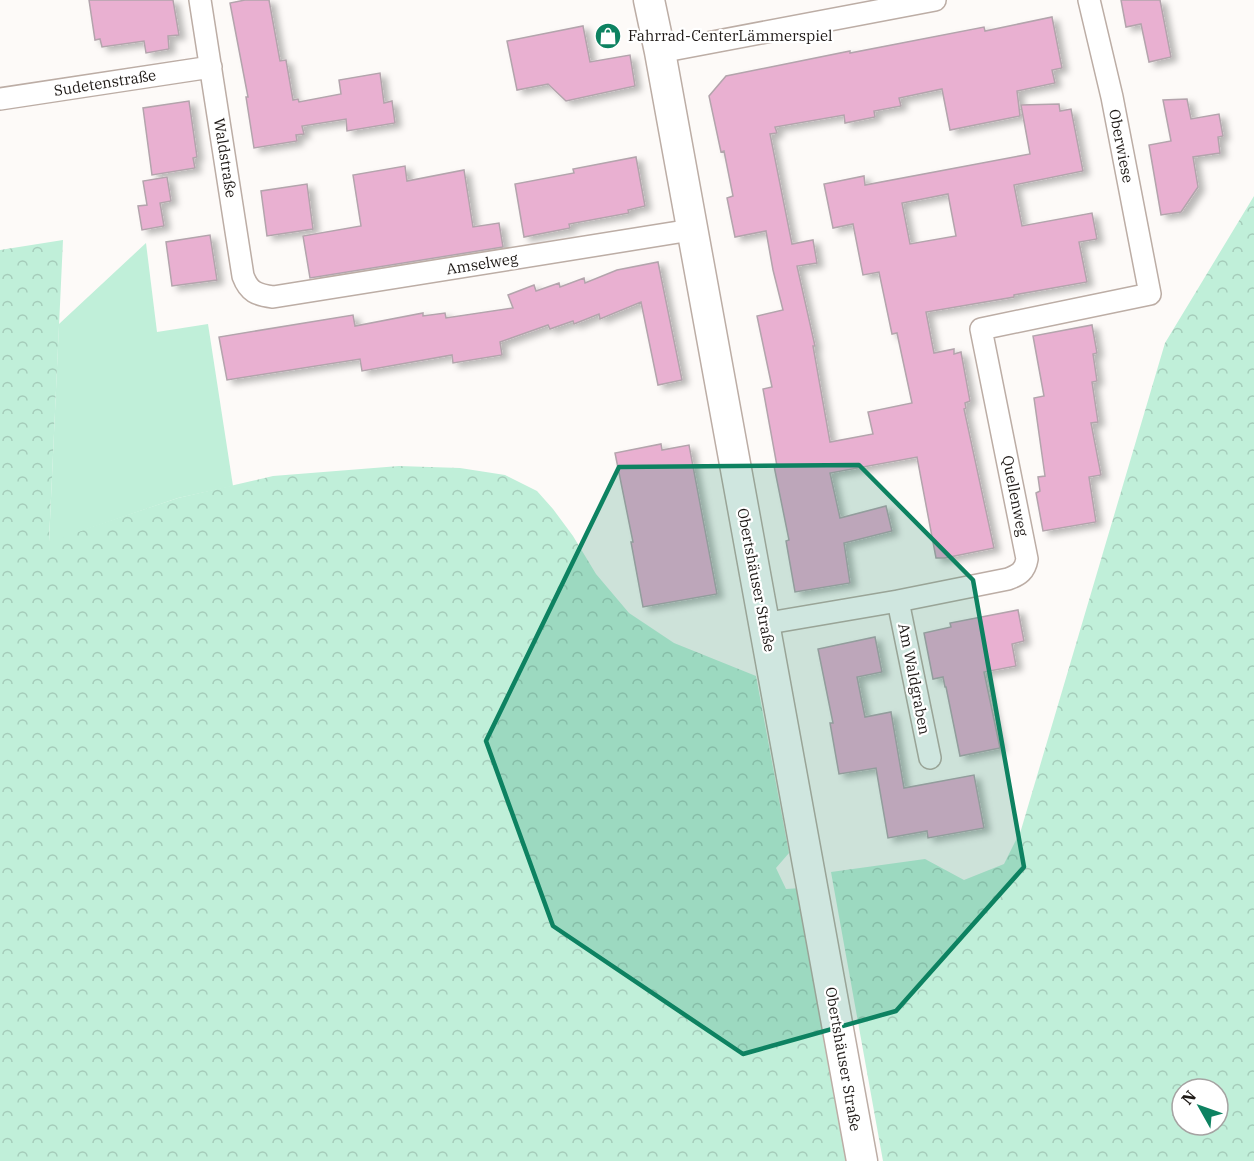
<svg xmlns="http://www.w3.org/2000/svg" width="1254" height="1161" font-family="'IBM Plex Serif',serif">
<defs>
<pattern id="forest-crowns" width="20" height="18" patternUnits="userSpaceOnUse" patternTransform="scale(1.5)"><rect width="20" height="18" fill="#c0efd9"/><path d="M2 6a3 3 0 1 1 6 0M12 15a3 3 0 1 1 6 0" fill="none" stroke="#a5ccba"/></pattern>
<filter id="shadow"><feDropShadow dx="6" dy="4" stdDeviation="3" flood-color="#0004"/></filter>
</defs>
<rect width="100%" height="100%" fill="#fdfaf8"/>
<path fill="url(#forest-crowns)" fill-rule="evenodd" d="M1254,196V1161H883L831,872L925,859L964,880L1004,864L1021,830L1165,343ZM1182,1089H1218V1125H1182Z
M63,240L49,541L178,498L273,476L399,466L460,468L505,475L537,491L553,509L573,536L596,574L629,613L674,643L756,676L789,853L776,868L786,889L801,888L849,1161H0V250Z"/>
<path fill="#c0efd9" d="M146,243L157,332L208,324L233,486L178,498L49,542L59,324Z"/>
<path fill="#e9b0d1" stroke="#b3a4ac" stroke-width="1.5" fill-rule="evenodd" filter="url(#shadow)" d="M89,0H173L179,35L168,36L169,49L146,53L144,41L102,47L100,39L95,40Z
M245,0H269L280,61L286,60L293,100L298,99L299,102L341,94L339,80L380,73L384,103L392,101L395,123L347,131L346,119L302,126L304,134L296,135L297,141L254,148L246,97H248L230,3Z
M1121,0H1160L1171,57L1149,62L1141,24L1126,27Z
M1052,17L1062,68L1052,70L1055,83L1017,91L1020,116L950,130L942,89L899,98L901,106L874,111L875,117L845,123L844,115L775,127L777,133L770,134L792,244L813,240L817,263L797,266L815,346H813L830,442L873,434L868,412L912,403L897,333L892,334L879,272L863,275L853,224L833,228L824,184L864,176L865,185L1030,154L1021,105L1059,104L1060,111L1071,109L1083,171L1014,185L1022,226L1092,213L1097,239L1079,242L1087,282L1014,295V297L926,312L934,353L954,349V354L961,352L970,401L965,403L966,408L964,409L994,548L945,558H936L917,457L830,473L840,518L886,506L892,531L844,543L850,583L795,592L786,541L789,540L774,466H777L763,389L772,387L757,316L783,310L773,270L766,231L735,237L727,198L733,196L724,151L721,152L709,96L726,76L850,51V53L984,27L985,31ZM948,194L956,236L910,244L902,203Z
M583,26L590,62L630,55L635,86L566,101L548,84L517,90L507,41Z
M1187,99L1191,119L1219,114L1223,136L1218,137L1220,153L1193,157L1198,187L1181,212L1161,215L1149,145L1171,141L1163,100Z
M189,101L197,157L193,158L195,168L152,175L143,108Z
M636,157L645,206L628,210L629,213L569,224L570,228L524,237L515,184L574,173L573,169Z
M405,166L407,181L464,170L473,227L499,223L503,247L310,278L303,236L361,226L353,175Z
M167,177L171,201L160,203L164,226L142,230L138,206L147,205L143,181Z
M307,184L313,229L267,236L261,191Z
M210,235L217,280L172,286L166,242Z
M658,262L682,380L658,385L641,302L600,319L599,314L574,324L573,321L550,329L548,325L500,342L502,355L453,363L452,355L362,371L360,359L227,380L219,337L353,315L355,326L423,313V316L445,313L446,318L513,308L508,295L534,285L536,291L559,283L560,287L584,278L585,283L617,270Z
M1092,325L1097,353L1093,354L1097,381L1092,382L1098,422L1091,423L1101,475L1089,477L1096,522L1043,531L1036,493L1040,491L1038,477L1045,476L1034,398L1044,396L1033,336Z
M661,444L662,450L689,445L717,594L643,607L631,542H633L615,453Z
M1018,610L1024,641L1012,644L1016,666L984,672L1000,748L960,756L946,687H945L943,677L933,679L924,633L951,627L950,623Z
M875,637L882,672L857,677L865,717L891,712L904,788L974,775L984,828L928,838L927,831L888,838L876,768L839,774L830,723H833L818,649Z"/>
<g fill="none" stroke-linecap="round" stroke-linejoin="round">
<defs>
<path id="minor" d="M200,0L243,276C249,292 257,295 273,297L691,230
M660,52L935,0
M0,99L211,67
M898,601L930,758
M763,624L898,601L1008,579C1019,575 1025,571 1027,559L981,329L1150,294L1112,97L1089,0"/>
<path id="secondary" d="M649,0L660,52L862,1161"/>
</defs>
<use href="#minor" stroke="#bcada5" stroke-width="24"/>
<use href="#secondary" stroke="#bcada5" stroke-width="33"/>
<use href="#minor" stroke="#fff" stroke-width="21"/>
<use href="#secondary" stroke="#fff" stroke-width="30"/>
</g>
<path fill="#0d8261" fill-opacity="0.2" stroke="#0d8261" stroke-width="4.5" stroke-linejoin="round" d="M859,465L973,580L1024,867L896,1011L743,1054L553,926L486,741L619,467Z"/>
<defs>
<symbol id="shop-disc" viewBox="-11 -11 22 22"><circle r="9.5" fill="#0d8261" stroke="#fff"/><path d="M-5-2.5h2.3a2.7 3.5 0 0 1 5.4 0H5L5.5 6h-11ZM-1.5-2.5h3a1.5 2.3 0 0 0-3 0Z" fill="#fff"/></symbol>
</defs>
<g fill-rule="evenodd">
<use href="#shop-disc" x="593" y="21" width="30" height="30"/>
</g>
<g text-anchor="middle" stroke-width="4.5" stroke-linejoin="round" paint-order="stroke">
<g font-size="15" fill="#1e1916" stroke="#fff" text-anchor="start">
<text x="628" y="41">Fahrrad-CenterLämmerspiel</text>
</g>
<g font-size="15" fill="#1e1916" stroke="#fff">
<text transform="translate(105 83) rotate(-9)" y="5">Sudetenstraße</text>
<text transform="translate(1121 146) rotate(79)" y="5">Oberwiese</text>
<text transform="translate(225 158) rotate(81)" y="5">Waldstraße</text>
<text transform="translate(482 264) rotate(-9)" y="5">Amselweg</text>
<text transform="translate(1015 496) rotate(79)" y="5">Quellenweg</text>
<text transform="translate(756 580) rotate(79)" y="5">Obertshäuser Straße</text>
<text transform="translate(914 679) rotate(79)" y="5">Am Waldgraben</text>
<text transform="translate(843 1059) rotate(80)" y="5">Obertshäuser Straße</text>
</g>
</g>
<g transform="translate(1200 1107) rotate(310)"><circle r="28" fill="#ffffff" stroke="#a5a3a2" stroke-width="1.5"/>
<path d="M0-4.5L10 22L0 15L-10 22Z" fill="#0d8261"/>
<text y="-9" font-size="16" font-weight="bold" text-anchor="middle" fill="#1e1916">N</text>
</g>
</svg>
